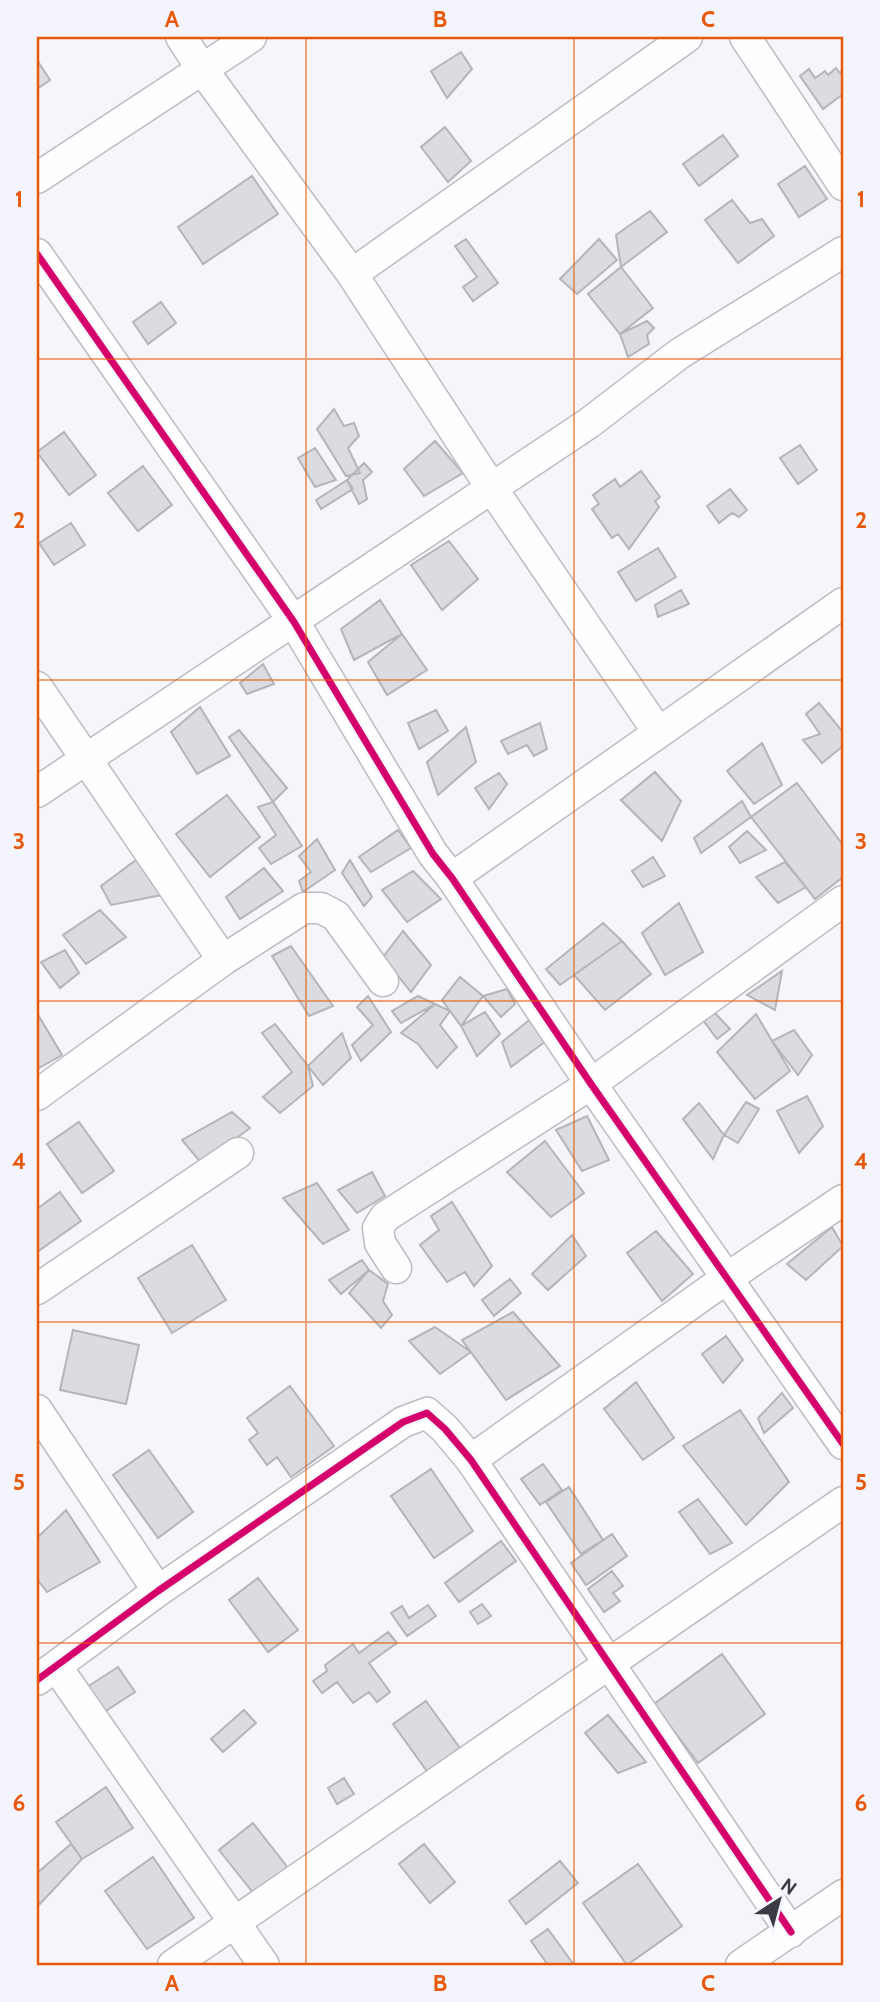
<svg xmlns="http://www.w3.org/2000/svg" width="880" height="2002" font-family="Cabin,sans-serif">
<rect width="100%" height="100%" fill="#f5f5fa"/>
<path fill="#dbdce1" stroke="#b4b5ba" stroke-width="2" d="M461,52L472,69L447,98L431,71Z
M37,60L50,80L37,89Z
M836,68L840,73L843,70V94L823,109L800,76L809,69L815,78L825,71L828,75Z
M445,127L471,161L448,182L421,147Z
M723,135L738,156L699,186L683,164Z
M805,166L827,199L799,217L778,184Z
M252,176L278,214L203,264L178,227Z
M732,200L750,223L762,219L774,236L738,263L705,220Z
M650,211L667,232L621,267L616,235Z
M466,239L498,283L473,301L463,287L477,277L455,246Z
M599,239L617,260L577,294L560,279Z
M621,267L653,308L620,334L588,294Z
M161,302L176,323L148,344L133,322Z
M647,321L654,328L647,335L649,344L628,357L620,334Z
M334,409L344,426L354,423L359,436L348,448L360,473L346,476L317,429Z
M64,432L96,475L69,495L37,452Z
M435,441L463,473L424,496L404,469Z
M800,445L817,470L798,484L780,458Z
M315,448L336,480L315,487L298,458Z
M364,463L372,472L363,480L367,499L359,504L347,480Z
M143,466L172,505L138,531L108,493Z
M641,471L660,497L655,501L659,507L629,549L618,534L612,538L592,509L599,504L593,495L615,479L620,487Z
M347,480L353,489L321,509L316,500Z
M730,489L747,510L739,517L732,513L719,523L707,506Z
M71,523L85,545L54,565L39,543Z
M449,541L478,579L442,610L411,565Z
M658,548L676,577L636,601L618,572Z
M681,590L689,604L658,617L655,605Z
M380,600L402,634L354,660L341,629Z
M402,634L427,670L387,695L368,662Z
M263,664L274,684L247,694L240,683Z
M819,703L843,732V746L822,763L803,740L820,734L806,714Z
M200,707L230,756L197,774L171,732Z
M436,710L448,731L419,749L408,723Z
M540,723L547,749L534,756L527,745L508,754L501,741Z
M466,727L476,762L438,795L427,762Z
M239,730L287,788L273,802L229,737Z
M762,743L782,785L754,804L727,771Z
M655,772L681,801L662,841L621,800Z
M499,773L507,784L489,809L475,788Z
M797,783L843,845V877L815,899L751,817Z
M227,795L260,837L210,877L176,834Z
M742,801L751,817L701,853L694,838Z
M273,802L302,846L271,864L259,848L276,835L258,807Z
M398,830L411,848L371,872L359,857Z
M747,831L766,850L740,863L729,847Z
M317,839L335,870L303,892L299,881L311,872L299,856Z
M140,857L162,895L111,905L101,886Z
M653,857L665,876L643,887L632,871Z
M350,860L372,897L364,906L342,873Z
M785,862L806,887L778,903L756,877Z
M264,868L283,891L240,919L226,897Z
M413,871L441,899L407,922L382,890Z
M679,903L703,952L665,975L642,933Z
M100,910L126,937L86,964L63,935Z
M603,923L622,941L560,985L546,969Z
M403,931L431,965L411,992L383,957Z
M622,941L651,974L605,1010L574,975Z
M291,946L333,1006L309,1016L272,956Z
M65,950L79,973L60,988L41,962Z
M782,971L775,1010L747,995Z
M460,977L483,996L461,1026L442,1000Z
M507,989L515,1004L501,1017L483,996Z
M368,996L391,1032L361,1061L352,1045L373,1025L357,1007Z
M418,996L435,1004L401,1023L392,1011Z
M435,1004L450,1011L440,1025L457,1047L437,1068L418,1044L401,1033Z
M485,1012L500,1034L477,1056L461,1026Z
M714,1012L730,1029L717,1039L703,1020Z
M37,1013L62,1055L37,1069Z
M756,1014L790,1071L755,1099L717,1052Z
M533,1017L550,1038L511,1067L502,1042Z
M275,1024L308,1066L313,1086L280,1113L263,1097L292,1072L262,1033Z
M794,1030L812,1055L798,1075L772,1041Z
M342,1033L351,1058L323,1085L308,1066Z
M807,1096L823,1126L799,1153L777,1111Z
M746,1102L759,1109L738,1143L724,1135Z
M699,1103L724,1135L713,1159L683,1119Z
M232,1112L250,1128L202,1164L182,1140Z
M587,1116L609,1160L582,1171L556,1130Z
M79,1122L114,1171L82,1193L47,1144Z
M545,1141L584,1193L551,1217L507,1172Z
M372,1172L385,1196L357,1213L338,1190Z
M317,1183L349,1230L323,1244L283,1198Z
M60,1192L81,1221L37,1252V1209Z
M452,1202L492,1266L474,1286L465,1272L447,1282L420,1245L439,1230L431,1216Z
M832,1227L843,1246L806,1280L787,1264Z
M656,1231L693,1274L662,1301L627,1253Z
M572,1235L586,1256L548,1290L532,1274Z
M192,1245L226,1300L172,1333L138,1278Z
M362,1260L369,1270L341,1294L329,1280Z
M369,1270L388,1284L383,1301L392,1315L381,1328L349,1293Z
M510,1279L521,1293L494,1316L482,1300Z
M513,1312L560,1366L506,1400L462,1340Z
M435,1327L471,1352L440,1374L409,1341Z
M73,1330L139,1345L126,1404L60,1390Z
M726,1336L743,1360L723,1383L702,1354Z
M636,1382L674,1438L643,1460L604,1409Z
M290,1386L334,1446L291,1477L277,1457L267,1465L249,1440L258,1433L247,1418Z
M782,1393L793,1408L764,1433L758,1418Z
M740,1410L789,1482L746,1525L683,1446Z
M149,1450L193,1512L158,1538L113,1475Z
M543,1464L562,1490L540,1505L521,1479Z
M431,1469L473,1531L434,1558L391,1496Z
M569,1487L603,1540L581,1554L546,1502Z
M698,1499L732,1543L710,1554L679,1512Z
M66,1510L100,1562L47,1592L37,1579V1538Z
M612,1534L627,1556L586,1585L571,1563Z
M501,1541L516,1561L459,1602L445,1583Z
M612,1571L623,1586L613,1593L620,1601L604,1612L588,1589Z
M258,1578L298,1630L268,1652L229,1600Z
M482,1604L491,1616L478,1624L470,1612Z
M428,1605L436,1616L407,1636L391,1613L402,1606L409,1618Z
M388,1632L397,1643L369,1663L390,1692L377,1702L369,1692L353,1703L337,1682L322,1693L313,1681L327,1671L325,1665L353,1644L359,1653Z
M722,1654L765,1714L698,1763L654,1704Z
M118,1667L135,1692L98,1716L81,1691Z
M426,1701L462,1751L429,1774L393,1724Z
M244,1710L256,1723L223,1752L211,1739Z
M608,1715L646,1762L618,1773L585,1733Z
M344,1778L354,1794L337,1804L328,1788Z
M106,1787L133,1828L82,1859L56,1822Z
M253,1823L292,1873L258,1899L219,1850Z
M71,1844L82,1859L40,1904L37,1900V1873Z
M424,1844L455,1882L430,1903L399,1864Z
M153,1857L194,1918L147,1949L105,1891Z
M560,1861L578,1883L526,1924L509,1901Z
M638,1864L682,1926L627,1965L583,1903Z
M548,1929L574,1965H548L531,1941Z"/>
<g fill="none" stroke-linecap="round" stroke-linejoin="round">
<defs>
<path id="minor" d="M181,37L202,69L352,274L491,487L658,732
M745,37L843,185
M37,178L251,37
M37,254L294,622L433,854L452,878L591,1084L843,1444
M352,274L687,37
M37,687L223,960
M37,792L589,423L679,354L843,252
M452,878L843,603
M37,1095L223,960L304,908H321L336,916L383,981
M396,1268L380,1243L378,1228L385,1217L591,1084L843,901
M37,1289L238,1153
M37,1410L158,1591
M471,1460L727,1278L843,1200
M56,1666L264,1965
M37,1680L158,1591L403,1422L427,1413L445,1429L471,1460L791,1932
M173,1965L843,1502
M741,1965L843,1895"/>
</defs>
<use href="#minor" stroke="#bbbcc2" stroke-width="33"/>
<use href="#minor" stroke="#fefefe" stroke-width="30"/>
<defs>
<path id="cycleway" d="M37,254L294,622L433,854L452,878L591,1084L843,1444
M37,1680L158,1591L403,1422L427,1413L445,1429L471,1460L791,1932"/>
</defs>
<use href="#cycleway" stroke="#f3f4fc" stroke-width="11"/>
<use href="#cycleway" stroke="#d6006c" stroke-width="7"/>
</g>
<path fill="none" stroke="#e8590c" stroke-width="2" stroke-opacity="0.55" d="M306,37V1965M574,37V1965M37,359H843M37,680H843M37,1001H843M37,1322H843M37,1643H843"/>
<rect width="880" height="2002" fill="none" stroke="#f3f4fc" stroke-width="77"/>
<g transform="translate(779 1900) rotate(36)" stroke="#f3f4fc" stroke-width="5" paint-order="stroke">
<path d="M0-5L12 26L0 18L-12 26Z" fill="#3b3c43"/>
<text y="-10" font-size="19" font-weight="bold" text-anchor="middle" fill="#3b3c43">N</text>
</g>
<rect x="38" y="38" width="804" height="1926" fill="none" stroke="#e8590c" stroke-width="2.5"/>
<g font-size="23" text-anchor="middle" font-weight="bold" fill="#e8590c">
<text x="172" y="27">A</text>
<text x="440" y="27">B</text>
<text x="708" y="27">C</text>
<text x="19" y="207">1</text>
<text x="861" y="207">1</text>
<text x="19" y="528">2</text>
<text x="861" y="528">2</text>
<text x="19" y="849">3</text>
<text x="861" y="849">3</text>
<text x="19" y="1169">4</text>
<text x="861" y="1169">4</text>
<text x="19" y="1490">5</text>
<text x="861" y="1490">5</text>
<text x="19" y="1811">6</text>
<text x="861" y="1811">6</text>
<text x="172" y="1991">A</text>
<text x="440" y="1991">B</text>
<text x="708" y="1991">C</text>
</g>
</svg>
